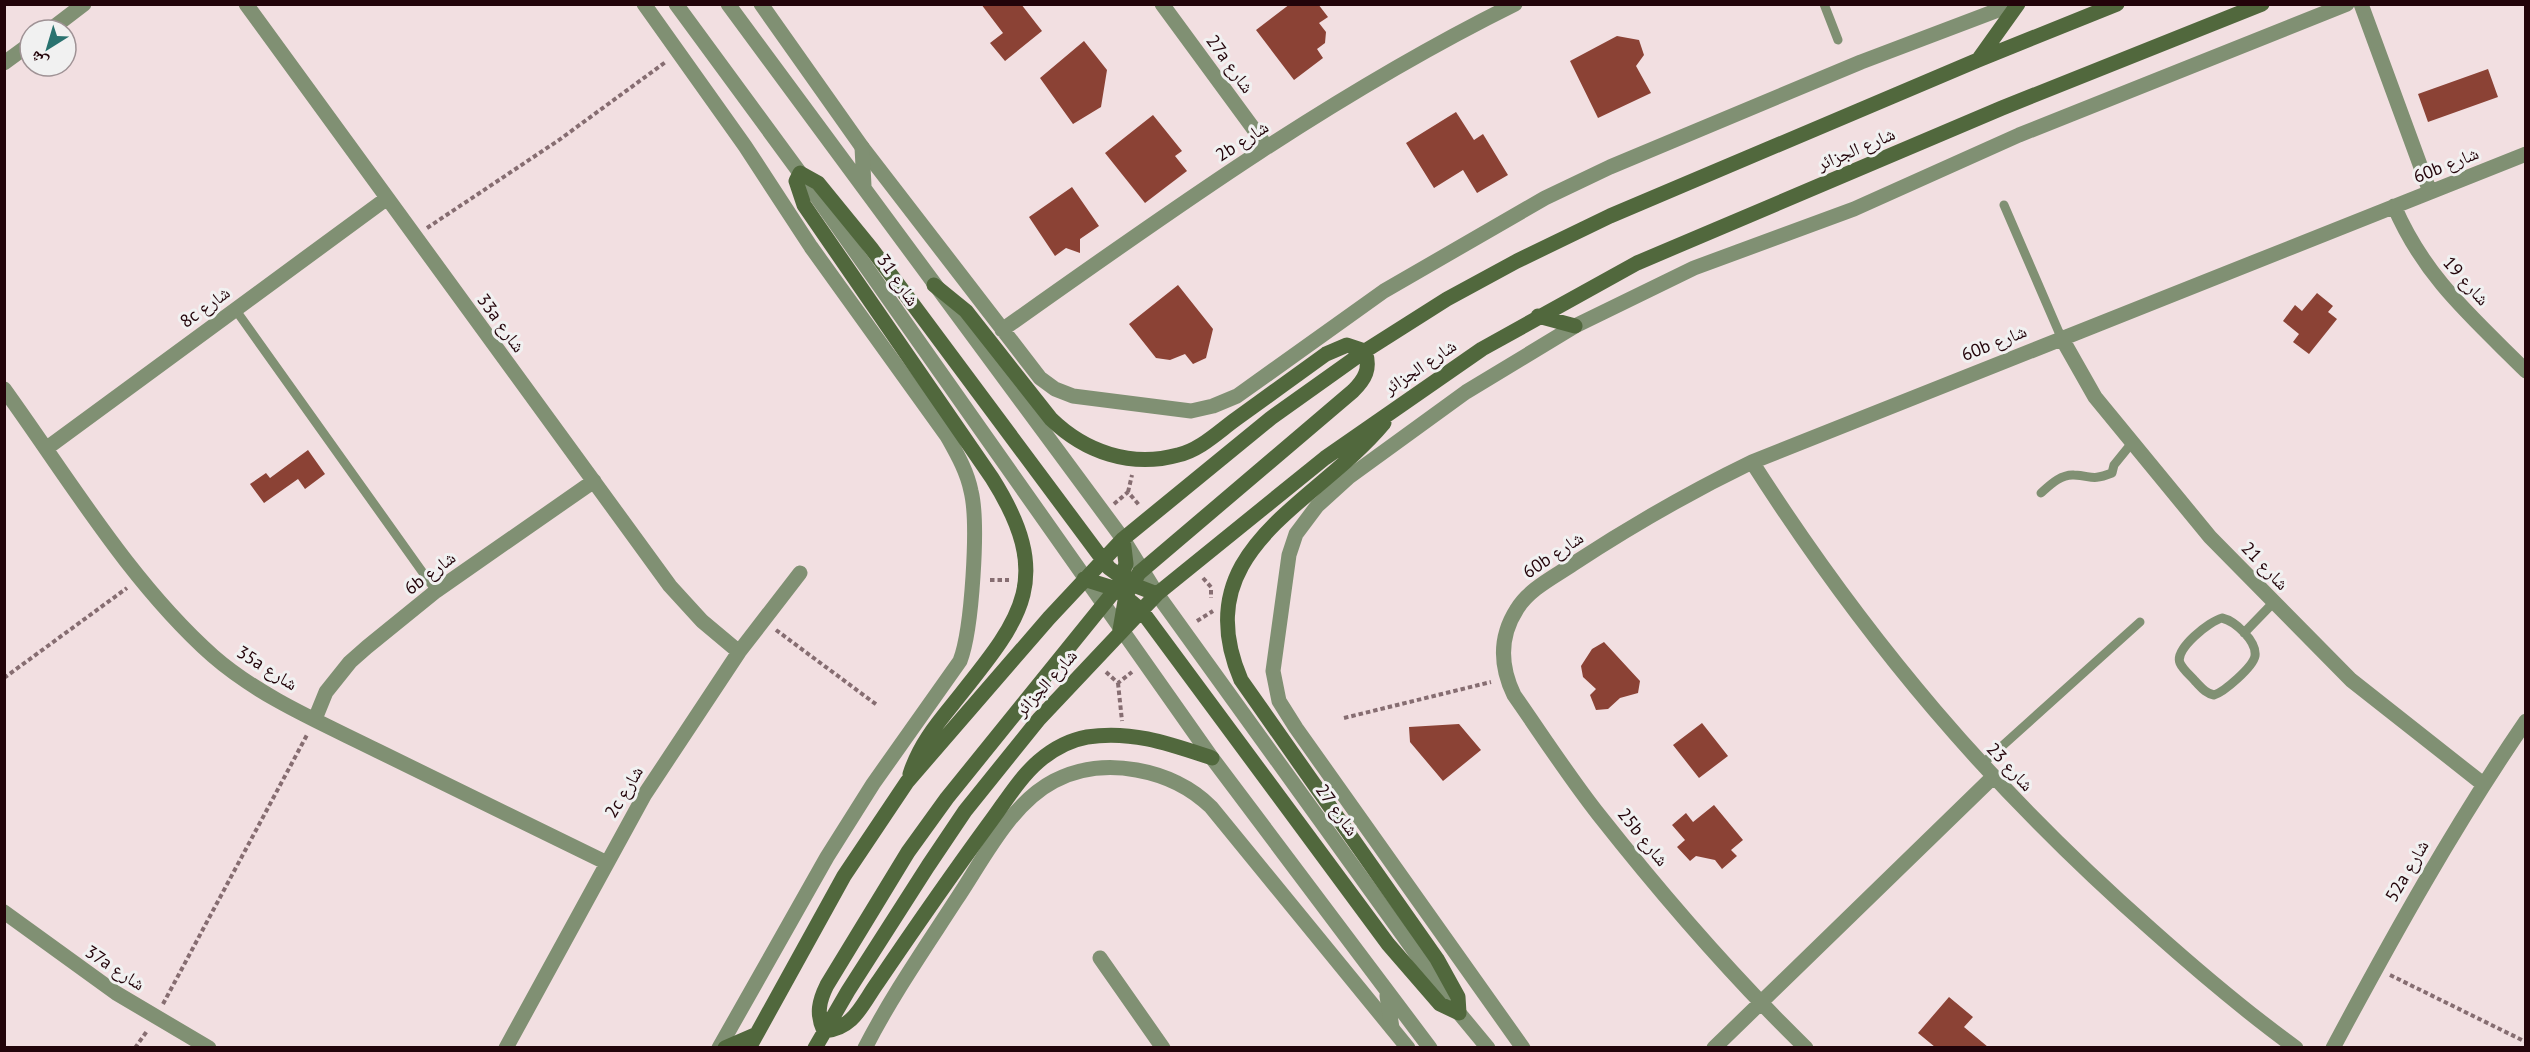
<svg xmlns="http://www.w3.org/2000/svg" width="2530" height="1052" font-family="'PT Sans','Noto Naskh Arabic',sans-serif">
<rect width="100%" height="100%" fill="#f2dfe1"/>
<path fill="#8b4235" d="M981,4H1021L1042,31L1005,61L990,43L1003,33Z
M1290,4H1318L1328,17L1319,23L1326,32L1325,43L1317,49L1323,58L1294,80L1256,30Z
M1617,36L1639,40L1644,55L1636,66L1651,93L1598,118L1570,61Z
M1084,41L1107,70L1101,107L1073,124L1040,78Z
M2488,69L2498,97L2428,122L2418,94Z
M1456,112L1474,140L1483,134L1508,175L1477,193L1463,170L1434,188L1406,143Z
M1153,115L1182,151L1175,156L1187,171L1145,203L1105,153Z
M1072,187L1099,226L1080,239V253L1066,248L1055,256L1029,217Z
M1178,285L1213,329L1206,358L1193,364L1185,354L1170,360L1156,358L1129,324Z
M2317,293L2333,306L2328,312L2337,319L2309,354L2293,342L2299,334L2283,321L2295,305L2302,311Z
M308,450L325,474L305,489L298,479L264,503L250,484L266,473L270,478Z
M1604,642L1640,681L1638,693L1620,698L1608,709L1596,710L1590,695L1596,689L1583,677L1581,666L1592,649Z
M1702,723L1728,756L1699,778L1673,745Z
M1459,724L1481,750L1443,781L1410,742L1409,727Z
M1714,805L1743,840L1731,850L1737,856L1722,869L1715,860L1696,856L1690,861L1677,847L1685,840L1672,825L1686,813L1693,822Z
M1949,997L1973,1017L1964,1027L1988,1047H1935L1918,1033Z"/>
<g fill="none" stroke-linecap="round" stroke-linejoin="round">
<path stroke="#866d71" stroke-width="4" stroke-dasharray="4.5 3" stroke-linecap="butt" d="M427,228L559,140L667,61
M1128,492L1132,475
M1114,504L1128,492L1139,505
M1203,578L1211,587V598
M990,580H1009
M1197,621L1213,611
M776,630L877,705
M1106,672L1118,683L1132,672
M4,678L127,588
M1118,683L1122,721
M1344,718L1491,682
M2390,975L2526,1042
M163,1004L308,733
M135,1048L147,1031"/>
<path stroke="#809073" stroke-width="9" d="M1824,4L1838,40
M2004,205L2061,337
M235,309L436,591
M2041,493C2050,485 2061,474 2074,475C2093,476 2091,481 2112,473L2114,465L2131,444
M2222,618C2235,621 2257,641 2255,656C2253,667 2224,692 2214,695C2205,693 2201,687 2195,681C2191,676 2183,670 2180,663C2174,649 2210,621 2222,618Z
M2244,633L2273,603
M1981,765L2140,622"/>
<path stroke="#809073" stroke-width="15" d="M246,4L670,586L702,621L739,652
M644,4L745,146L811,247L947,436C957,454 967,471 971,491C979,523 972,630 960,661L873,784L827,857L719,1048
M761,4L862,147L1040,378L1055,389L1073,396L1191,411L1213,406L1237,396L1384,291L1545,198L1610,167L1861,62L2014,4
M1162,4L1267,147
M2361,4L2430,192
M50,30L84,4
M4,63L30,44
M2394,206C2425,278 2472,317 2526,371
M1002,330C1167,213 1333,94 1515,4
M2061,337L2095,397L2210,537L2351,680L2483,784
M4,389C69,479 130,582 213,656C260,697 322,723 378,751C453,788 529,825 605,862
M47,448L386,199
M1752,462C1867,642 1991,788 2152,930C2198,971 2245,1011 2296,1048
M315,719L326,692L350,662L367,647L436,591L594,481
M4,912L116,993L209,1048
M1100,958L1163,1048
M506,1048L645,794L739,652L800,573
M865,1048C891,997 925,948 956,900C983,860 1010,804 1054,781C1104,755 1172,769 1211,807L1408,1048
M1523,1048L1296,728L1279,701L1273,671L1289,555L1296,534L1317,506L1349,477L1466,392L1575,326L1694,268L1854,209L2019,135L2347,4
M1714,1048L1992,778
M1806,1048C1731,975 1663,896 1599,815C1569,777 1542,735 1514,695C1500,666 1499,637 1517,609C1529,589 1554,577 1573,564C1631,526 1690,492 1752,462L2526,154
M2333,1048C2393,936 2454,826 2526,721"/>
<path stroke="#809073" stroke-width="15" d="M676,4L800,173L1212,758L1430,1048
M728,4L1123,539L1157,594L1459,1013L1488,1048
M862,147L864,186
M1387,996L1392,1028"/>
<path stroke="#51683d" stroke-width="15" d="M1978,60L2018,4
M934,285L966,311L1051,419C1085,452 1131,468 1178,455C1200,450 1218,432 1236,419C1266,397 1296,376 1326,354L1347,345L1365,351C1371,369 1365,379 1353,391L1139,573L1126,595L1120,630
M1538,316L1575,326
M1123,539L1126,564L1116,589L947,798L908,852L827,985C819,1001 816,1014 824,1031C854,1029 862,1004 878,982C914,929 950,877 988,825C1004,804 1019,778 1039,761C1052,750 1070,740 1087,737C1132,730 1170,744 1212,758
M1084,579L1116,589L1141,610L1388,944L1440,1004L1459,1013L1458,997L1437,959L1241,680C1185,549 1315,506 1384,423
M910,774C919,746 935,726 953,704C1020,620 1057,581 992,478L804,205L796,181L800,173L818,183L871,248L1109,568L1131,584L1157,594
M725,1048L755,1035
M749,1048L844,876L907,782L1049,618L1123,539L1271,418L1365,351L1447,299L1517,261L1610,216L1978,60L2117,4
M815,1048L848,991L928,866L965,811L1039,719L1157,594L1325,458L1482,349L1637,263L2002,108L2262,4"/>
</g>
<g text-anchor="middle" stroke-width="6" stroke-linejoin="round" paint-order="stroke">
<g font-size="18" fill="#23040a" stroke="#f1f1f1">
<text transform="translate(1230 64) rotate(54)" y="6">27a شارع</text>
<text transform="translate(1242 141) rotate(-33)" y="6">2b شارع</text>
<text transform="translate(1856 149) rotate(-23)" y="6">شارع الجزائر</text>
<text transform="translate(2446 165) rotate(-22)" y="6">60b شارع</text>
<text transform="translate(898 280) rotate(55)" y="6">شارع 31</text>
<text transform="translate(2466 281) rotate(48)" y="6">شارع 19</text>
<text transform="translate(205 307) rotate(-36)" y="6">8c شارع</text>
<text transform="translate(501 323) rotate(54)" y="6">33a شارع</text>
<text transform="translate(1994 343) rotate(-22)" y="6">60b شارع</text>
<text transform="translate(1420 367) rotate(-34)" y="6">شارع الجزائر</text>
<text transform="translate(1553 555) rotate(-34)" y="6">60b شارع</text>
<text transform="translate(2265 566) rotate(46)" y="6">شارع 21</text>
<text transform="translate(430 573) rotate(-37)" y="6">6b شارع</text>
<text transform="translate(267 668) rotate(32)" y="6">35a شارع</text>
<text transform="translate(1046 683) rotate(-48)" y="6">شارع الجزائر</text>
<text transform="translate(2010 767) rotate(47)" y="6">شارع 23</text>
<text transform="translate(624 792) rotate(-59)" y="6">2c شارع</text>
<text transform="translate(1337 810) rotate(54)" y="6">شارع 27</text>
<text transform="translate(1643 837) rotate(51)" y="6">25b شارع</text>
<text transform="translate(2407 871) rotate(-60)" y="6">52a شارع</text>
<text transform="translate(115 968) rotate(33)" y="6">37a شارع</text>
</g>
</g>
<rect width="2530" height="1052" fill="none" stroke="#23040a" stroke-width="12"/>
<g transform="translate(48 48) rotate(217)"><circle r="28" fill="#f1f1f1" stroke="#9f9295" stroke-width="1.5"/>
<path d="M0-4.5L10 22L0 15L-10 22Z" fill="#29726f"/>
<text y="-9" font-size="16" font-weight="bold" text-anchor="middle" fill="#23040a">ش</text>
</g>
</svg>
